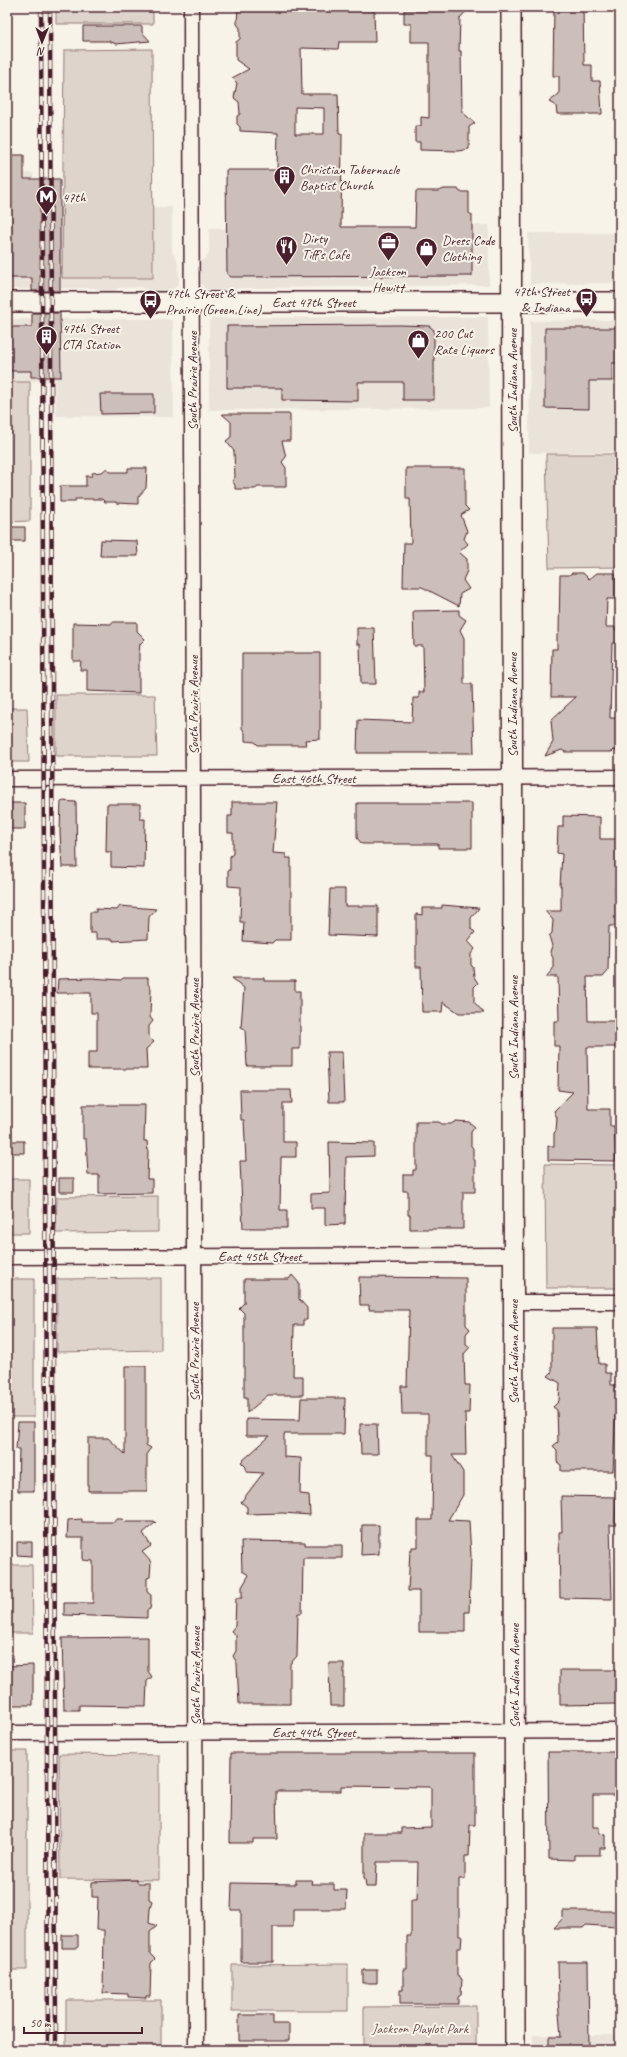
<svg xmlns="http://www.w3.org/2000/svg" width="627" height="2057" font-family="Caveat,sans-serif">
<rect width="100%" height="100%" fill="#f7f3e8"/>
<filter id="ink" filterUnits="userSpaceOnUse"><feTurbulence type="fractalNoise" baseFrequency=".025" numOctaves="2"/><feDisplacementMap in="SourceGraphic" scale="8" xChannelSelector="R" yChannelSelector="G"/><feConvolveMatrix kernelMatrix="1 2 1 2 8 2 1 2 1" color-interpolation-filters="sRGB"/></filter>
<g filter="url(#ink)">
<path fill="#eae3da" d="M33,173V208L172,207V252L178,261L179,282L176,287L165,293H155L140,287L118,288L112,294L102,295L95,288L7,289V174Z
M489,225V285L239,288L224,293L205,290L201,282V262L209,254V229Z
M528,233H620V283L530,284Z
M488,317L489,408L209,410V324L210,319L214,318Z
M7,319H166L171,320L173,325L174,417L56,416L55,381L7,382Z
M620,320V452L529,453L530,321Z
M533,2035H620V2050H533Z
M216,2045H354V2050H216Z"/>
<path fill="#ded4cc" stroke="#947a7c" d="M56,7H153V24H56Z
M152,49L153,278H62L64,50Z
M7,382H30V521L7,522Z
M546,454H620V567L549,568Z
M56,695H155L157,756H56Z
M7,708H27L29,762H7Z
M545,1164L620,1165V1288H546Z
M7,1179H29V1233H7Z
M158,1196V1232L56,1233L57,1197Z
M161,1278V1350L57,1352V1279Z
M7,1279H34V1417H7Z
M7,1565H32L33,1633H7Z
M7,1751H27V1970H7Z
M59,1754L159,1755V1880L60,1879Z
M348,1964V2011H232V1965Z
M66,2000H161V2048L66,2047Z
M476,2006V2050H364V2007Z"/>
<path fill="#ccbfb9" stroke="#4a1f2b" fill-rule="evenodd" d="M238,7H340V10H374L375,42H339L338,49L301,48L302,94H338L339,134H342L341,227H415L416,191H439L444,189H458L460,192H469V213L472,215V276L231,277L227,274L226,170H277L278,133L240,131V127L237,124V116L240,114L239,102L234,98L237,83L232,78L249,69L236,60V42L240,39V28L237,24ZM295,107L324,108V134H295Z
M429,7L467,10L460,18L459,51H461L462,112L475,123L469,127V149L458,151L420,150V142H415V126H421V117L429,118V42H411V24H404V10H429Z
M554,7H583L584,65H592V81H600L602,114H557L556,106L549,102L559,94V76H553Z
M83,26H142V32L150,41L116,44L109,41H83Z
M9,155H24V179H60V291H32V278H7Z
M32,313H60L61,377H31V371H7V327H32Z
M401,325L429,326L434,330V400H403V382H358V401L282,400V388H227V326Z
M545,328H620V363H612V381H589V409L545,408Z
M100,394H154V413L101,414Z
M222,414H290V441H282L286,457L282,462L286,468V487H258L255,489H235V485L232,481L235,477L234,451L226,441L231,437V422Z
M107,468L110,472H128V468H147L146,488L138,497V504L116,503V502H105L102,499H75V502H60V486H86V476H92V473L102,472Z
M406,468H465V506L469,510L461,515L467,531L464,539L468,544L459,552L467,559V571L463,580L469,589L460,594L459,606L422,587H403L404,543H411L410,499H406Z
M10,527H25V541H10Z
M101,540L137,541L138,556H100Z
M572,573H583L589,579L597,573H615V599H607L606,627H615V630H620V643H612L610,718H620V752L614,750L612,752H565L562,750L545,756L553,742L551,720L576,697H551L552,649H557V635L559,633L560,575H569Z
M459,610V615L466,620L460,630L464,638V684H472L474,753H357L358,720L412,722L413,698H419V692H424L423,646H414L413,611Z
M112,622H137V631L145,639L140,644L139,653V693L87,691V670H80L81,661H73V623L112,624Z
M357,628H374L376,684H361L360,644H357Z
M242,653H320V739L305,740L306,745H258L255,742L245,741V733L242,728Z
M61,801L76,802L77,867H62L60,832Z
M232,802H277L273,853L286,854V858H291V940H275L272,943L243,941L244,922H240L241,887L228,886V870H230V856L233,854V833H228V816H232Z
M7,803H25V829H7Z
M357,803H472V848H438V844H362L357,838Z
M107,804H140V819H145L144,868L111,867V852H106Z
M563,816L600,817V839H620V887H615L616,912H620V926H609L608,971L603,977H587L588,1021H620V1047H587L588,1109H610V1126H614L616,1161L548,1160V1146H554V1133L556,1131L557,1118L554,1111L573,1092L558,1090L559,1046H554V1021H559L558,977H546L553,969V958L550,952L552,946L549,936L552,933L553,920L545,911H561V886H560L562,854L557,853L558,827H563Z
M330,889H345V906H378V937L328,935Z
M442,905L479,908L471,918V929L475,932L468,941L475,949L471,954V965L473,967L474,977L478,983L474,987V1002L484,1013H459L443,1002L442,1012H422L421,967H416V914L422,915V908H442Z
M120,906L156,909L149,917L148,939L113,941V939H96V933H90V912H96V909L117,910Z
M91,978L121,980L123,978H148V984L151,988L150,1017L153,1021L149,1026V1037L154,1042L146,1049L147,1069H88V1052H97V1013H91V993H57L58,979Z
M232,978H264V981H295V991H300V1049H292V1066H247L245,1029L241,1027L244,988Z
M327,1052H342L344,1102H329Z
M240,1090H291L292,1103H283V1142H296V1157H281L280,1210H287V1228H243L240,1161H246L244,1120H241Z
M83,1105H145L144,1141H147L148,1152L147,1179H152V1193L99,1194V1175H88L86,1139H83Z
M456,1121L469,1122L475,1127L471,1132V1146L473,1148V1160H475V1192H463V1229H410V1215H408V1191H403V1175H413V1170H416V1122H439L442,1124H451Z
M8,1141H24V1153H8Z
M329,1142L374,1143V1156L346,1157L345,1224L325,1225V1208H311V1194L330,1193Z
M59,1178H74V1192H59Z
M292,1275L299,1283V1299L307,1308V1320H303V1325H294L293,1376H303V1395H268L247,1413V1397H244V1313L239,1308L244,1303V1279H289Z
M359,1277L466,1278V1325L470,1329L466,1334V1344L470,1347L464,1354L465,1385H470L469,1413H465L466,1455H452L463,1472V1495L448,1520L469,1521L471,1556L469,1612H465V1632H419V1591H408L410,1550H412V1547H418V1520H432L433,1455H428V1414H402L401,1386H407L409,1310H369V1305H360Z
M552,1328H597L599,1364H605V1373H611V1385H617L613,1471H561V1465L557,1462V1450L553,1446L558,1442L557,1410L553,1407L559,1401L560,1383L548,1376L552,1372Z
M125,1366H146V1445L151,1448L147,1453V1491H88V1438H108L125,1454Z
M301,1398H345L344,1434H284V1457L301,1458L300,1494L309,1495L310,1515L283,1513L247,1514V1507L241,1502L263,1473L246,1472V1467L241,1462L270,1436H246V1419L300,1420Z
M18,1422H34V1491H18L19,1449H16Z
M360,1424H377L378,1454H361Z
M561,1496L616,1497L615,1525H610L612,1599L560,1598L559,1532H562Z
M82,1519V1522H114L116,1519H122L125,1522H156L143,1533L151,1546L142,1552L151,1562L150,1577L147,1578V1592L151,1595V1603L150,1609L147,1610V1618L64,1615V1603H93V1561L83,1560V1538H67L68,1520Z
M362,1525H379V1554L361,1555Z
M241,1541L305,1542V1545H342V1558H303L302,1613H298L297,1656L290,1664V1704H239L237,1663L233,1656L236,1651V1635L231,1631L235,1626L236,1598H242V1587L249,1575L242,1571Z
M17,1542H32V1556L17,1555Z
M148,1637V1671L152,1677L147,1681L146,1706L79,1705V1710H64L62,1638Z
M329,1663H344V1706H330Z
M33,1665V1705H7L9,1666Z
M560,1670H617V1704L560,1705Z
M548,1752H620V1790H618V1795H593V1827H599V1834L605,1835V1848H600V1855H574V1860L549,1859Z
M231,1753H475V1825H470L469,1856H465V1879H459V1936H462L461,1948H457V1976L462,1979L461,1995L458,1997V2004H400V1990H403V1969H407V1936H411V1900H417L418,1862H377L376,1887H366L365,1878H364V1833H401V1828L431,1827V1787L341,1786V1791H276L277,1839H253V1843H230Z
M136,1880L138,1883H149V1899L152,1901L150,1909L149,1923L157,1926L150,1932V1954L155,1959L151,1963L150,1996H146V1998L128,1997V1994L103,1993L104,1930H97L98,1897H92V1882Z
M296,1880H312L311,1884H334V1890H347L346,1909H293V1927H273V1962H241V1910H231L232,1883L296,1884Z
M563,1911H617V1927L586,1925L583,1928H554L563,1918Z
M62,1935H78V1948H62Z
M558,1962H588L589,2048H586V2050H549V2037H561L558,2001H559Z
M363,1970H377V1983H363Z
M239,2015H273V2024H289V2041H239Z"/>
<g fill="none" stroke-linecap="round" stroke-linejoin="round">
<defs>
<path id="street" d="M191,7L196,2050
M7,779L620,777
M7,1257L513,1255
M513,1302H620
M7,1733L620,1731"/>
<path id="secondary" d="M511,7L515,2050
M7,302H620"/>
</defs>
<use href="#street" stroke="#4a1f2b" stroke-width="17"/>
<use href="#secondary" stroke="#4a1f2b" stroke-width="22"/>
<use href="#street" stroke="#f7f3e8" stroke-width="14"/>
<use href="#secondary" stroke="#f7f3e8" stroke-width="19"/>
<defs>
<path id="rail" d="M41,7L48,2050
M50,7L56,2050"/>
</defs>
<use href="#rail" stroke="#4a1f2b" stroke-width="4.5"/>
<use href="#rail" stroke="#f7f3e8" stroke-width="3" stroke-dasharray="9" stroke-linecap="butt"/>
</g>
</g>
<defs>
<symbol id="building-pin" viewBox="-11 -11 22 30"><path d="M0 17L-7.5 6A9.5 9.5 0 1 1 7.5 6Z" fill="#4a1f2b" stroke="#f7f3e8"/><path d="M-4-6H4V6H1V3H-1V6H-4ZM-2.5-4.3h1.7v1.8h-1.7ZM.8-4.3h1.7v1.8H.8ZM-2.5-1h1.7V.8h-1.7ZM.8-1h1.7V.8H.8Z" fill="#fff"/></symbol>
<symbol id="metro-pin" viewBox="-11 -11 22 30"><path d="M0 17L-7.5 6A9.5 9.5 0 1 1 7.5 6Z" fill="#4a1f2b" stroke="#f7f3e8"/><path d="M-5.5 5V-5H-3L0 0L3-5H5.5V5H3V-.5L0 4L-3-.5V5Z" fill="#fff"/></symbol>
<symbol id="office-pin" viewBox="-11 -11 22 30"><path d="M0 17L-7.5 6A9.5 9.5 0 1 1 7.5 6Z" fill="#4a1f2b" stroke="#f7f3e8"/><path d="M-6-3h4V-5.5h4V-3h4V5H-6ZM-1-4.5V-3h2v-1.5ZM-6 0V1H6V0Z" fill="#fff"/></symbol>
<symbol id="restaurant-pin" viewBox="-11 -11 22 30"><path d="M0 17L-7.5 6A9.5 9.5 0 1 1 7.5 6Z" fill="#4a1f2b" stroke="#f7f3e8"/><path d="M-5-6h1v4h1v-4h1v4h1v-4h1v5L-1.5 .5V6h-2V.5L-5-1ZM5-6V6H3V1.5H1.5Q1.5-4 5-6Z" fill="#fff"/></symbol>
<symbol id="shop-pin" viewBox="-11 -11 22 30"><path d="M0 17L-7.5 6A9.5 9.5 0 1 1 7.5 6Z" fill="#4a1f2b" stroke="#f7f3e8"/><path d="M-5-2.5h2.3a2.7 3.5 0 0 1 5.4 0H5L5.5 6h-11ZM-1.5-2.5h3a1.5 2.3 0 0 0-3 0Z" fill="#fff"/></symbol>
<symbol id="bus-pin" viewBox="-11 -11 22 30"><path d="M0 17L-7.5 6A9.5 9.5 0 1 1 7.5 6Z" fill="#4a1f2b" stroke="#f7f3e8"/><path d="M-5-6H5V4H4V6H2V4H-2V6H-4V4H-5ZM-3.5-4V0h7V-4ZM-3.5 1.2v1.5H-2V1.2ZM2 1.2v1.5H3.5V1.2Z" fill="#fff"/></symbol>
</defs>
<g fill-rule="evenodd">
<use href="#building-pin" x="272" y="164" width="25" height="34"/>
<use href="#metro-pin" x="34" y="184" width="25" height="34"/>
<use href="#office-pin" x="376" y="230" width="25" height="34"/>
<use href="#restaurant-pin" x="274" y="234" width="25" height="34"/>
<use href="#shop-pin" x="414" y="236" width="25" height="34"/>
<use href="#bus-pin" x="574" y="286" width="25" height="34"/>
<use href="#bus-pin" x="138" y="288" width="25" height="34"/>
<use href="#building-pin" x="34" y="324" width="25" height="34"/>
<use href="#shop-pin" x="406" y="328" width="25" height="34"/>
</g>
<g text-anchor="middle" stroke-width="4" stroke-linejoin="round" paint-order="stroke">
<g font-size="14" fill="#4a1f2b" stroke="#f7f3e8" text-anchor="start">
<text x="300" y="174">Christian Tabernacle<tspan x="300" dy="16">Baptist Church</tspan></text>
<text x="62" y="202">47th</text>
<text x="302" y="243">Dirty<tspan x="302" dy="16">Tiff's Cafe</tspan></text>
<text x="442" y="245">Dress Code<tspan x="442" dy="16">Clothing</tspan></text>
<text x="388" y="276" text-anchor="middle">Jackson<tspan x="388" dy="16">Hewitt</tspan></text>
<text x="570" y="296" text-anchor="end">47th Street<tspan x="570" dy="16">&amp; Indiana</tspan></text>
<text x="166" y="298">47th Street &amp;<tspan x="166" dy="16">Prairie (Green Line)</tspan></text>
<text x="62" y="333">47th Street<tspan x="62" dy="16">CTA Station</tspan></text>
<text x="434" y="338">200 Cut<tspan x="434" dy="16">Rate Liquors</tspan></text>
</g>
<g font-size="14" fill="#4a1f2b" stroke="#f7f3e8">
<text x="314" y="307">East 47th Street</text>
<text transform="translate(192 381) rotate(-90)" y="5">South Prairie Avenue</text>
<text transform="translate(512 381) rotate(-90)" y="5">South Indiana Avenue</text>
<text transform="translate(193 705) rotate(-90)" y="5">South Prairie Avenue</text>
<text transform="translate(512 705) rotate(-90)" y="5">South Indiana Avenue</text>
<text x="314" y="783">East 46th Street</text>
<text transform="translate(194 1028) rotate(-90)" y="5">South Prairie Avenue</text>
<text transform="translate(513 1028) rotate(-90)" y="5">South Indiana Avenue</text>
<text x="260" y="1261">East 45th Street</text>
<text transform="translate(194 1352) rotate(-90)" y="5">South Prairie Avenue</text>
<text transform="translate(513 1352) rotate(-90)" y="5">South Indiana Avenue</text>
<text transform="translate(195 1676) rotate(-90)" y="5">South Prairie Avenue</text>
<text transform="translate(514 1676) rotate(-90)" y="5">South Indiana Avenue</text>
<text x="314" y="1737">East 44th Street</text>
</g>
<g font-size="14" fill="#6f4c53" stroke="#f7f3e8">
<text x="420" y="2033">Jackson Playlot Park</text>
</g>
</g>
<rect width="627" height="2057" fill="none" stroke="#f7f3e8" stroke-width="24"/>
<rect x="12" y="12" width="603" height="2033" fill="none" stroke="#4a1f2b" stroke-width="1.5" filter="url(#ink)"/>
<g transform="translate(42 42) rotate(181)" stroke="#f7f3e8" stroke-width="3" paint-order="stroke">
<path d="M0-3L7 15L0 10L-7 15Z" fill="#4a1f2b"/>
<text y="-6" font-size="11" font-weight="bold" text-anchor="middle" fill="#4a1f2b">N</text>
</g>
<path d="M24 2027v6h118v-6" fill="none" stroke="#4a1f2b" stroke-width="2"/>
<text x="30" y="2027" font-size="12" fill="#4a1f2b" stroke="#f7f3e8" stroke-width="3" paint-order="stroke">50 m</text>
</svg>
